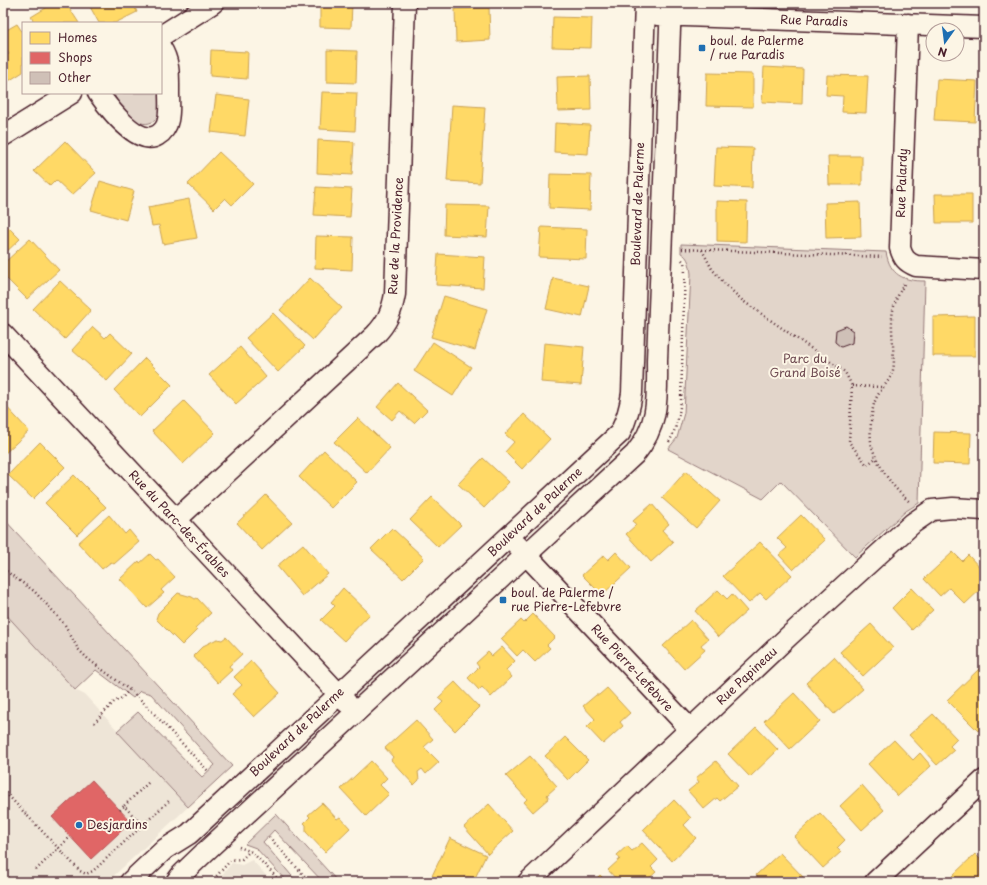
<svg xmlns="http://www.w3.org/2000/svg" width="987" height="885" font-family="'Playpen Sans',sans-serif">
<rect width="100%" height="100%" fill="#fcf5e5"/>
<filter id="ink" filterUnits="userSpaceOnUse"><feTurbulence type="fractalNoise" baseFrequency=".025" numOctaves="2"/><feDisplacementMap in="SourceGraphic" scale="8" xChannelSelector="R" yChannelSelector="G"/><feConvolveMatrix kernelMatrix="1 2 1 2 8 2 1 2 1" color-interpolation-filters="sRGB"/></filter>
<g filter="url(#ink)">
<path fill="#eee5d7" d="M3,610L75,690L85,695L188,807L107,882L3,881Z
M252,860L272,882H216L232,863L242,865Z"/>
<path fill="#e2d5ca" stroke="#967a7a" d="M114,93H160C160,100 161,109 159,115C157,118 155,121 152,122C137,130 117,106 114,93Z
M681,244L886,252C890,275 903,281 925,281L919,503L906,511L855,557L781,481L763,499L668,449L677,438L684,413L691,274C690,266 689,257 681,253Z
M3,518L232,766L188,807L117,731L138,712L202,777L215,765L151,694L140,691L133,698L96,670L75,690L3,611Z
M276,814L338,882H323L274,830L263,842L297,882H287L256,848L245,844Z"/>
<path fill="#ffd966" stroke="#c9a154" d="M54,3H66L79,23H35L31,17Z
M88,3H133L137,12L115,23H99Z
M320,3H352L351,28L320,27Z
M489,8L490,40L456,42L455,9Z
M553,17L592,18L591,48L552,47Z
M17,24L23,33V72L7,82L3,76V58L9,54L3,44V32Z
M211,50L248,52L247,79L210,76Z
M327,50L357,51L356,83L327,82Z
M764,67L803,69L802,104L762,102Z
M707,73L753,74V107L706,106Z
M827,75L868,76L866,113L842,112L843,96L826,95Z
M590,76L591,110L558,111L557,77Z
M937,79L977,81L975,122L934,120Z
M322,92L357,93L355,131L320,129Z
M216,95L249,99L245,136L211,132Z
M452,105L485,107L480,183L447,181Z
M555,123L590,125L588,154L554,152Z
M318,140L354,142L352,175L317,173Z
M65,141L96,173L72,195L56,180L50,186L34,171Z
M716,147L753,148L752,188L714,186Z
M219,152L253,184L232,205L225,198L214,209L188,184Z
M828,156H862V185H829Z
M550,174L591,175L590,210L549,208Z
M100,181L134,191L126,220L91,210Z
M316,187L352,189L350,217L314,215Z
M935,194H972V223H936Z
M189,199L197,238L163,244L159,225L152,226L148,207Z
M717,201L747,202L746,242L717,241Z
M860,202L861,237L826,238L825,203Z
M445,205L489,206L487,237L444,235Z
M3,222L20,239L3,255Z
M541,227L587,229L586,259L539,257Z
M316,236L353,237L352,270L315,268Z
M30,239L59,270L27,299L3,275V264Z
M438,254L485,257L483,288L436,285Z
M310,278L342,308L313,340L280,310Z
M553,278L589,286L582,317L546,309Z
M60,281L91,310L65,339L33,309Z
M444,296L487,309L475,350L431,337Z
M273,313L305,346L278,372L246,338Z
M975,316V356H933V317Z
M984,324V348H982Z
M93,327L105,338L110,333L132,354L107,381L72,350Z
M433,342L471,367L453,396L414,371Z
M544,343L584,347L581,385L541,382Z
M240,347L266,377L236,404L209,375Z
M145,358L172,385L140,417L114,390Z
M398,383L427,410L414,423L400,411L392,420L377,407Z
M184,401L215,433L183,464L152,431Z
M3,403L29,431L3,455Z
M524,414L550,439L522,469L505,452L514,442L505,434Z
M358,418L390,448L367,473L334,442Z
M934,432L971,433L970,464L933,463Z
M983,432H984V466H983Z
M40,442L65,467L33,499L8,475Z
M324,450L357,482L331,508L299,477Z
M483,458L509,482L484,508L458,484Z
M686,471L720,501L696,528L662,498Z
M74,475L106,507L77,535L45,503Z
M266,495L292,522L262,550L237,523Z
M432,497L461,525L438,547L410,520Z
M652,504L669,524L662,530L673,542L651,562L626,534L636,525L633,521Z
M109,515L125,534L129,530L139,542L114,564L111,562L102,569L78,543Z
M801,515L825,540L793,570L779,555L787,548L777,538Z
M392,528L424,558L403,579L371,549Z
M760,542L792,575L766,599L760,593L749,603L723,576Z
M303,544L328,574L302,596L277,566Z
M616,552L631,568L602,595L582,575L604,555L608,560Z
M953,552L962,561L968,555L984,572V586L965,604L949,588L940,596L924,579Z
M150,554L156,560L158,559L175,577L161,590L164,593L147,608L120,579L139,561L140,563Z
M343,588L370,614L344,641L321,620L335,606L331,602Z
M912,588L933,610L912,630L892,608Z
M718,590L727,599L732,594L747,611L718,637L695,611Z
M178,593L192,597L195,599L197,598L211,613L195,628L197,630L182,645L156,619L158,613Z
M533,614L555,637L547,645L550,648L535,662L523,650L517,656L501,639L521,620L524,623Z
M691,620L708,639L701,645L705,650L684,669L663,646Z
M871,624L893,648L863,676L840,652Z
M226,637L242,654L229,666L232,670L218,683L193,656L203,646L217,639L222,640Z
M502,647L515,661L506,670L512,677L491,697L482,687L479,690L468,678L479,667L476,663L488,652L492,656Z
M834,657L863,689L834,714L806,683Z
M251,661L280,693L254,717L232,694L242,685L234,677Z
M980,668L984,672V724L978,731L947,700Z
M455,682L479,707L455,731L435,710L443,702L438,698Z
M607,688L630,713L620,722L623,726L603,744L587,727L595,719L583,706L596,695H599Z
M794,693L820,721L790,749L764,721Z
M933,714L957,739L950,746L954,750L937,765L909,735Z
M416,720L433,739L424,747L439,762L426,774L422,769L418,772L419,780L414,785L391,760L393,757L385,748Z
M756,727L778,750L750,777L728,754Z
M565,737L588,760L568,780L545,756Z
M894,740L913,760L920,753L931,766L898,796L868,764Z
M530,756L557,786L547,795L549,798L533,812L524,802L527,799L506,776Z
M371,761L387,778L380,785L389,794L366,816L341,789Z
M716,761L738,786L720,801L717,798L704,809L688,791L699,782L696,778Z
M862,785L884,810L862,830L840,806Z
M674,800L691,818L684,825L696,838L672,861L643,830Z
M322,803L337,819L340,817L350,828L325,852L306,832V825L304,823L310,817L308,815Z
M489,804L513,831L488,854L464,827Z
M820,813L845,840L837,848L841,852L823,868L794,837Z
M450,838L486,855L475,878L465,876L462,882H439L431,878Z
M642,843L658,860L651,867L656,872L645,882H619L608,870L620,859L617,855L627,846L632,851Z
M780,853L804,878L799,882H762L756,875Z
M975,854L984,863V882H958L952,876Z
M600,875L607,882H593Z"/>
<path fill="#e06666" stroke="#b35154" d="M92,780L131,822L91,859L52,817Z"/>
<path fill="#cfc0b7" stroke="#4a1f2b" d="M846,326L853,331L852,343L841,347L835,342L836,330Z"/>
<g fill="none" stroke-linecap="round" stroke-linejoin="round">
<defs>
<path id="minor" d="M657,15L984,27
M908,24L900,248C903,258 906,262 916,266L984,270
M161,36L213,3
M98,93C108,107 138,148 158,135C163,132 167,126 168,120C170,111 169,101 169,93C169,76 170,62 161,48
M3,136L72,93
M3,334L347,703
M176,520L375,335C387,323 392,311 395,294L405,3
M517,545L690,729
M130,882L165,849L189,834L620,433C627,419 630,408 632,393L645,3
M176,882L182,874L205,852L635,454C660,423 657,397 657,360L671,3
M528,882L790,635L913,523L932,510L953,508L984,510
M875,882L984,780"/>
</defs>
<use href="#minor" stroke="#4a1f2b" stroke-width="23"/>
<path stroke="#4a1f2b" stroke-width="2.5" stroke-dasharray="1 3" stroke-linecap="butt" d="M682,249L882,257
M702,250L712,269L724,283L743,301L845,372L852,386L849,442L867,465L877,457
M904,284C890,309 891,317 893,345C893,353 895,362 893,370C890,382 879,390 875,401C871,411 869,437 872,447C878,466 894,490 910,502
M852,386L883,387
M669,442C677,428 679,415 681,400L685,268L684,262L681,259
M3,569L34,591L51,609L65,625L78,649L88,659L131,691L142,701L209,772
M94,723L114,702L122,698L129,690
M3,790L80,871L86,874L93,871L169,801
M120,810L124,806
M143,826L124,806L150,781
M269,837L310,882
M239,847L252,852L281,882
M36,870L70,837
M211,882L231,860L242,859L250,851"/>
<use href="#minor" stroke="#fcf5e5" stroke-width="20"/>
</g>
</g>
<g fill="#1f6fb2" stroke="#fcf5e5" stroke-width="1.5">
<rect x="698" y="44" width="8" height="8" rx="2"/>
<rect x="499" y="596" width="8" height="8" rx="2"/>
<circle cx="79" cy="825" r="4"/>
</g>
<g text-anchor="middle" stroke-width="4" stroke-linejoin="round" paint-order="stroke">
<g font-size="12" fill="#4a1f2b" stroke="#fcf5e5">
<text transform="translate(814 21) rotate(2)" y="4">Rue Paradis</text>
<text transform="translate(902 183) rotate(-88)" y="4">Rue Palardy</text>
<text transform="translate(638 204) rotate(-88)" y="4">Boulevard de Palerme</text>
<text transform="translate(396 236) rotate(-87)" y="4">Rue de la Providence</text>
<text transform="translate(535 512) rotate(-43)" y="4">Boulevard de Palerme</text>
<text transform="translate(179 524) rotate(47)" y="4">Rue du Parc-des-Érables</text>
<text transform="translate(632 668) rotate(47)" y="4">Rue Pierre-Lefebvre</text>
<text transform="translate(747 676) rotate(-43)" y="4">Rue Papineau</text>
<text transform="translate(297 732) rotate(-43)" y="4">Boulevard de Palerme</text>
</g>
<g font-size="12" fill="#4a1f2b" stroke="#fcf5e5" text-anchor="start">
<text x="710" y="45">boul. de Palerme<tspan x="710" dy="14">/ rue Paradis</tspan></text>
<text x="511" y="597">boul. de Palerme /<tspan x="511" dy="14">rue Pierre-Lefebvre</tspan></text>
<text x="87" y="829">Desjardins</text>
</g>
<g font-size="12" fill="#704c53" stroke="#fcf5e5">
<text x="805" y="363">Parc du<tspan x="805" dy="14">Grand Boisé</tspan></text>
</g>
</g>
<rect width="987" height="885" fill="none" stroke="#fcf5e5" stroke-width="16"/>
<rect x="8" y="8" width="971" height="869" fill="none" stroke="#4a1f2b" stroke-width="1.5" filter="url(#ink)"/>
<rect x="22" y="22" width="140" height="72" fill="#fcf5e5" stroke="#b59f9b"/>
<rect x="30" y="32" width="20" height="12" fill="#ffd966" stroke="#b59f9b"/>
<text x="58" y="42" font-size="12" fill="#4a1f2b">Homes</text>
<rect x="30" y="52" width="20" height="12" fill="#e06666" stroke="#b59f9b"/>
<text x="58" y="62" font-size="12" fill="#4a1f2b">Shops</text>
<rect x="30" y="72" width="20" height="12" fill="#cfc0b7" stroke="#b59f9b"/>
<text x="58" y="82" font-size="12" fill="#4a1f2b">Other</text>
<g transform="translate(945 42) rotate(194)"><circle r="19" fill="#fcf5e5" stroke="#b59f9b"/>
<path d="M0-3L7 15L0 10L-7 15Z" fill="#1f6fb2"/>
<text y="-6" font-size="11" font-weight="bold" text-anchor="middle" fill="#4a1f2b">N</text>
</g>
</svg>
